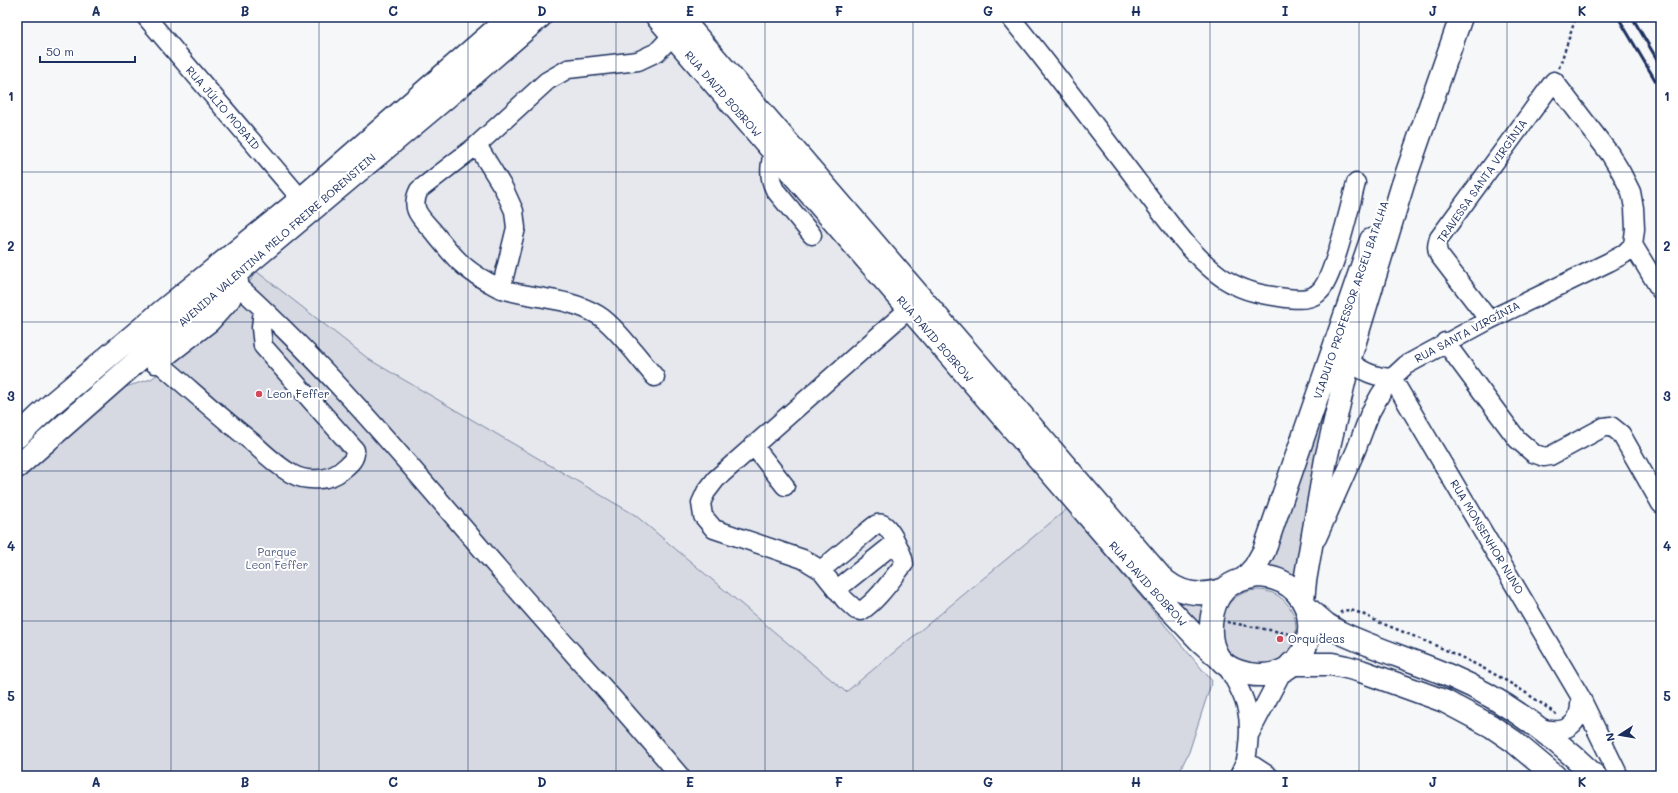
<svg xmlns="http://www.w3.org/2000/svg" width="1678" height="793" font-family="Mali,sans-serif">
<rect width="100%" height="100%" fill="#f6f7f9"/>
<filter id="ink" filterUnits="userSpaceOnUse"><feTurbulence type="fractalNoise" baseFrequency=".025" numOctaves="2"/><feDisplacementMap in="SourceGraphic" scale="8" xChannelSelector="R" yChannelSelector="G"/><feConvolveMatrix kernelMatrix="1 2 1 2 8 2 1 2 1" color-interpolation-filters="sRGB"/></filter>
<g filter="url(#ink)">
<path fill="#e6e8ee" d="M559,17H648L1067,509L846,692L635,515L370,360L256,271Z"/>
<path fill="#d6d9e2" stroke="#7884a0" d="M256,271L370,360L635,515L846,692L1067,509L1212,681L1189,752L1177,776H17V473L116,390L151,379L174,363L238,302Z
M1340,366L1312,488L1293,585L1261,572Z
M1220 628a38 38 0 1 1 76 0a38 38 0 1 1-76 0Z
M1164,592L1187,603L1207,607L1202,630Z"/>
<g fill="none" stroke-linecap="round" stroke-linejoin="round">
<defs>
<path id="minor" d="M146,17L301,199
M1010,17C1054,71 1096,127 1138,182C1161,212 1194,260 1226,280C1245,292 1264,295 1286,298C1298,299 1311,301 1320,291C1334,278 1350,205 1356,183
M477,145L504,189L514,211L516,228L501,289
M773,152C770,166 768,176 775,190L812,235
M236,284C332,370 414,471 498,568C558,638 621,705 680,776
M1489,320L1439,255C1436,248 1437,245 1439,238L1554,81L1610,154L1621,172L1631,192L1634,208L1635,229L1633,245L1661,291
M1445,342L1517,439L1533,453L1544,457L1550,456L1604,427L1611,426L1621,434L1661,504
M157,361C189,388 219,416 252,442C264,453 277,466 292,474C306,482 329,481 341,471C348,465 356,460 355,450L263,346L261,328L263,309
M1349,361C1363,372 1375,377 1392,378
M655,377C640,360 616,326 598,315C568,297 534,299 502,289C497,288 492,284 488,282C461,268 450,252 431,229C419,216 410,208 419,190L477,145L547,81L568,69L638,61L657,52L673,35
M1392,378L1580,696L1619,776
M753,445L785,486
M1317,538L1356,450L1370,413L1380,395L1392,378L1406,365L1489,320L1609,262L1624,254L1633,245
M821,570L869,530C873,527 877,522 882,524C890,526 904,556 904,564C892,579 877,601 861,611L856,610L845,600L821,570L803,559L714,529L703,516L701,503L706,492L716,479L909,309
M836,590L896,542
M1226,665C1249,702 1253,718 1246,761L1269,776
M1540,728C1567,735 1582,725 1580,696
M1250,733L1283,670
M1239,776L1246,761"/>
<path id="major" d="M1306,607L1326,624L1339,632C1375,649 1413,660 1450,676C1504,699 1552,735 1595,776
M1291,664H1332L1346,667L1361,671L1444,701L1491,726L1513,741L1555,776"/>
<path id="highway" d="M657,17L1160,599L1199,640L1218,657
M680,17L1160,576C1179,595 1200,597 1225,589
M156,362L209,321L229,299L237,282
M17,437L53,403L160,313L301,199L510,17
M17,467L245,266L460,86L540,17
M1258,576C1327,579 1324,673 1263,675C1248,676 1228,670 1219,658C1206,640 1209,605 1225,589C1233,581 1247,578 1258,576Z
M1245,578L1255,567L1264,551L1371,240
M1303,601L1305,581L1326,459L1349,361L1403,184L1461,17"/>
</defs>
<use href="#minor" stroke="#1b2f5e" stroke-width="21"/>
<use href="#major" stroke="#1b2f5e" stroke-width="25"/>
<use href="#highway" stroke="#1b2f5e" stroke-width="25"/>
<path stroke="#1b2f5e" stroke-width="2.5" stroke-dasharray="3 3" stroke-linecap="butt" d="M1559,68L1576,17
M1340,613C1350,604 1370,619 1381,623C1444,648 1503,673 1557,715
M1227,622L1291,634"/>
<use href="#minor" stroke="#fff" stroke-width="18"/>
<use href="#major" stroke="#fff" stroke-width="22"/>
<use href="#highway" stroke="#fff" stroke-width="22"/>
<path stroke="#1b2f5e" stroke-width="3" d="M1618,17L1661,90
M1632,17L1661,66"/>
</g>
</g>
<path fill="none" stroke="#1b2f5e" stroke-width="1" stroke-opacity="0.55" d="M171,17V776M319,17V776M468,17V776M616,17V776M765,17V776M913,17V776M1062,17V776M1210,17V776M1359,17V776M1507,17V776M17,172H1661M17,322H1661M17,471H1661M17,621H1661"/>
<g fill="#d1495b" stroke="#fff" stroke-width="1.5">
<circle cx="259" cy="394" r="4"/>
<circle cx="1280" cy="639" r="4"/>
</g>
<g text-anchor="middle" stroke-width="4" stroke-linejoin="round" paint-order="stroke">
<g font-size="11" fill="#1b2f5e" stroke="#fff">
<text transform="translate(723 94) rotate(49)" y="4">RUA DAVID BOBROW</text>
<text transform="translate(223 108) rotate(49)" y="4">RUA JÚLIO MOBAID</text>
<text transform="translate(1482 181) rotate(-55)" y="4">TRAVESSA SANTA VIRGÍNIA</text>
<text transform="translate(277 240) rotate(-41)" y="4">AVENIDA VALENTINA MELO FREIRE BORENSTEIN</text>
<text transform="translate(1351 300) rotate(-71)" y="4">VIADUTO PROFESSOR ARGEU BATALHA</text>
<text transform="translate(1467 332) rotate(-28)" y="4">RUA SANTA VIRGÍNIA</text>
<text transform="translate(935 339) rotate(49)" y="4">RUA DAVID BOBROW</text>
<text transform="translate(1487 537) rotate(59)" y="4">RUA MONSENHOR NUNO</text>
<text transform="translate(1148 584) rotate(48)" y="4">RUA DAVID BOBROW</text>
</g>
<g font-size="11" fill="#1b2f5e" stroke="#fff" text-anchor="start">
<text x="267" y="398">Leon Feffer</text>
<text x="1288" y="643">Orquídeas</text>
</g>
<g font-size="11" fill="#4a5a7f" stroke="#fff">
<text x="277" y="556">Parque<tspan x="277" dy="13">Leon Feffer</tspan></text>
</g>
</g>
<rect width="1678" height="793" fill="none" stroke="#fff" stroke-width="44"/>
<g transform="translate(1620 735) rotate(258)" stroke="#ffffff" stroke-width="3" paint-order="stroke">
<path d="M0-3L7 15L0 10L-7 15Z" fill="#1b2f5e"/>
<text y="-6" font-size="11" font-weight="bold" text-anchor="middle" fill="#1b2f5e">N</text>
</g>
<path d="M40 56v6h95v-6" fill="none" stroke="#1b2f5e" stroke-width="2"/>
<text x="46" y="56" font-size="12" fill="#1b2f5e" stroke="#ffffff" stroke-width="3" paint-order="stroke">50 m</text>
<rect x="22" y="22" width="1634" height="749" fill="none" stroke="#1b2f5e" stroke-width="1.5"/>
<g font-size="13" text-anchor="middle" font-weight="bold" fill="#1b2f5e">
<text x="96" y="16">A</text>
<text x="245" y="16">B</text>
<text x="393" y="16">C</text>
<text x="542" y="16">D</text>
<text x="690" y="16">E</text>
<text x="839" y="16">F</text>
<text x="988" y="16">G</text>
<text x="1136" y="16">H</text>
<text x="1285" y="16">I</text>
<text x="1433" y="16">J</text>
<text x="1582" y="16">K</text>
<text x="11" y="101">1</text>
<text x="1667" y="101">1</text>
<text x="11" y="251">2</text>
<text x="1667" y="251">2</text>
<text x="11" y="401">3</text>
<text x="1667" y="401">3</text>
<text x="11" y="551">4</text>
<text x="1667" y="551">4</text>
<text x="11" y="701">5</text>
<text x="1667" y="701">5</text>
<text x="96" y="787">A</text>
<text x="245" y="787">B</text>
<text x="393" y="787">C</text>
<text x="542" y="787">D</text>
<text x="690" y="787">E</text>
<text x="839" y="787">F</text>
<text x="988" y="787">G</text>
<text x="1136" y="787">H</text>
<text x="1285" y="787">I</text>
<text x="1433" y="787">J</text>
<text x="1582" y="787">K</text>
</g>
</svg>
